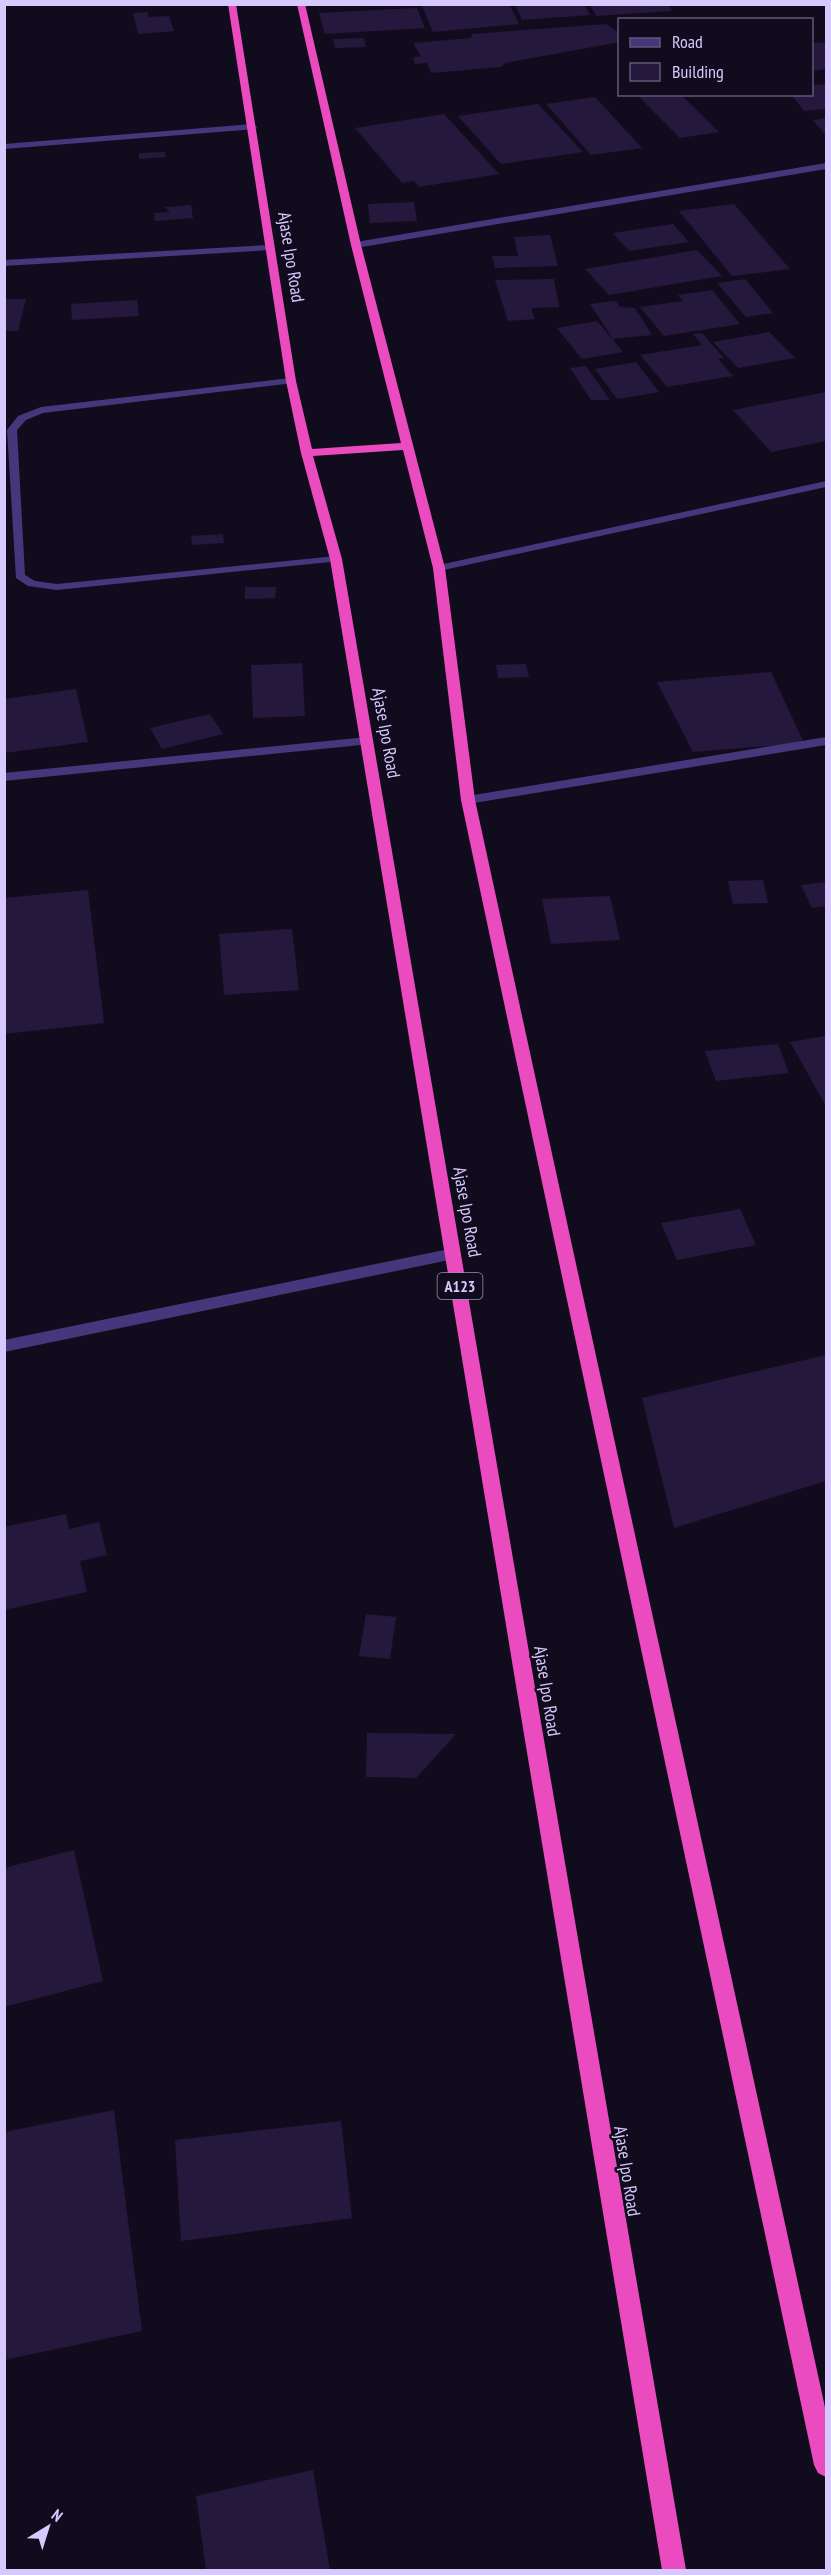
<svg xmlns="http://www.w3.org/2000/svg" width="831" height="2575" font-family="'PT Sans Narrow',sans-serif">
<rect width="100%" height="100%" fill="#110c1d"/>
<path fill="#25183d" d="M421,4H509L519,24L433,32Z
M515,4H584L590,15L522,20Z
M590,5H668L672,11L596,16Z
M417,8L425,28L325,34L319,13Z
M147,12L149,17L169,16L174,31L138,34L133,13Z
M606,24L616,31L620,30V42L505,63L501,67L431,73L427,63L415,64L413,58L421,56L413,43L471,38L472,34Z
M364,38L366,47L335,48L333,39Z
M826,42V69L812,71V43Z
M826,84V109L804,111L791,94H812V85Z
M651,94H680L719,132L680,138L638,96Z
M595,97L642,148L591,155L546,104Z
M538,104L583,152L501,164L458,116Z
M444,114L499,174L419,187L414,181L402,183L355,128Z
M826,118V136L813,120Z
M165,152L166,157L139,159V153Z
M414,202L417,221L370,223L368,204Z
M734,204L790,269L732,276L679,211Z
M191,205L193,218L155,221L154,213L170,212L165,207Z
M673,224L689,242L629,251L613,233Z
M550,235L558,266L495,268L492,256H518L514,237Z
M697,250L722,276L609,295L585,269Z
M554,279L559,307L531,308L535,319L508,321L495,280Z
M745,279L773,313L746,317L717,283Z
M712,290L740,324L664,336L640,307L683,301L678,295Z
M4,299H26L18,331H4Z
M137,300L139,316L72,320L71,304Z
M616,301L620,307L635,308L652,335L613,339L590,304Z
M597,321L623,352L582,359L557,328Z
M769,332L795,358L738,368L713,342Z
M702,333L724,358L718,359L733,376L667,387L640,355L702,345L693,334Z
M636,362L659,392L617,399L595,369Z
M586,366L610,400H591L570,368Z
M826,392V441L771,452L733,410Z
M223,534L224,543L192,545L191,536Z
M245,587H276L275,598L245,599Z
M302,663L305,716L253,718L251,665Z
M526,664L529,677L498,678L496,665Z
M771,672L804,743L693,752L657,682Z
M76,689L88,742L4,753V699Z
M210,714L223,734L162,749L150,728Z
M763,880L768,903L733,904L728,881Z
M826,882V906L812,908L801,885Z
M88,890L104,1023L4,1034V898Z
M610,896L620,940L551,944L542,899Z
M292,929L299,990L224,995L219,934Z
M826,1036V1106L790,1042Z
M778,1044L789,1073L716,1081L705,1051Z
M740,1209L756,1245L677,1260L661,1223Z
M826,1355V1481L674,1528L642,1398Z
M66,1514L69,1529L99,1522L107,1555L80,1561L87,1592L4,1610V1527Z
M366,1614L396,1617L390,1659L359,1656Z
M367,1733L456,1734L416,1778L366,1777Z
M74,1850L103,1981L4,2007V1868Z
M114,2110L142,2331L4,2360V2132Z
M341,2121L352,2218L181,2241L175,2140Z
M313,2470L330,2570H206L196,2496Z"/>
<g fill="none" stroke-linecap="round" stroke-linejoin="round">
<path fill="#44377b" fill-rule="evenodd" d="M291,378L296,381L294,383L43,413L26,420L17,430L25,575L35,581L57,584L336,556L340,557V561L57,590L28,586L16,578L7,430L18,416L41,407Z"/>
<path fill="#44377b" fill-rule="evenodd" d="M253,124L257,127L256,129L4,149V144Z
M826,163V169L356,248L351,245L356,242Z
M269,245L272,246V250L4,266V260Z
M826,481V487L439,571L434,568L439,565Z
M367,737L373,741L371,744L4,781V773Z
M826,737V745L468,804L462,800L468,796Z
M454,1248L459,1250L461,1254L459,1258L4,1352V1340Z"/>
<path fill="#ea4bbe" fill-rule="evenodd" d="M228,4H236L296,381L312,449L401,443L351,245L297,4H305L361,245L445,568L475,800L826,2412V2477L818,2473L814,2465L461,800L433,568L403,450L313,456L342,559L686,2570H662L330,559L301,453L286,381Z"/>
</g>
<g text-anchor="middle" stroke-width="5" stroke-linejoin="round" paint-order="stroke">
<rect fill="#110c1d" stroke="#9c90ba" stroke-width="1.5" x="437.5" y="1273" width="45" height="26" rx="4.5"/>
<g font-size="16" font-weight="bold" fill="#d7c8fe">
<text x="460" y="1292">A123</text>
</g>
<g font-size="18" fill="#d7c8fe" stroke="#110c1d">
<text transform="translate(291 257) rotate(81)" y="6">Ajase Ipo Road</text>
<text transform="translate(386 733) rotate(80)" y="6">Ajase Ipo Road</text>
<text transform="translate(467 1212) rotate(80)" y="6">Ajase Ipo Road</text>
<text transform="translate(547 1691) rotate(81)" y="6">Ajase Ipo Road</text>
<text transform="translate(627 2171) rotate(81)" y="6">Ajase Ipo Road</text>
</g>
</g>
<rect width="831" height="2575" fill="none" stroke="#d7c8fe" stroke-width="12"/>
<rect x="618" y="18" width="195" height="78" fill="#110c1d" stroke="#605777" stroke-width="1.5"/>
<rect x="630" y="38" width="30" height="9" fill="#44377b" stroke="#605777" stroke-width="1.5"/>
<text x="672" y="48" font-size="18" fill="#d7c8fe">Road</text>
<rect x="630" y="63" width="30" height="18" fill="#25183d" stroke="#605777" stroke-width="1.5"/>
<text x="672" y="78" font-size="18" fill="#d7c8fe">Building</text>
<g transform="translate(48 2527) rotate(38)" stroke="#110c1d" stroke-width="4.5" paint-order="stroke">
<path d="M0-4.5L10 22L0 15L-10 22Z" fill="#d7c8fe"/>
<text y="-9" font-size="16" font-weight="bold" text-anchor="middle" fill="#d7c8fe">N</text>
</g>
</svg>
